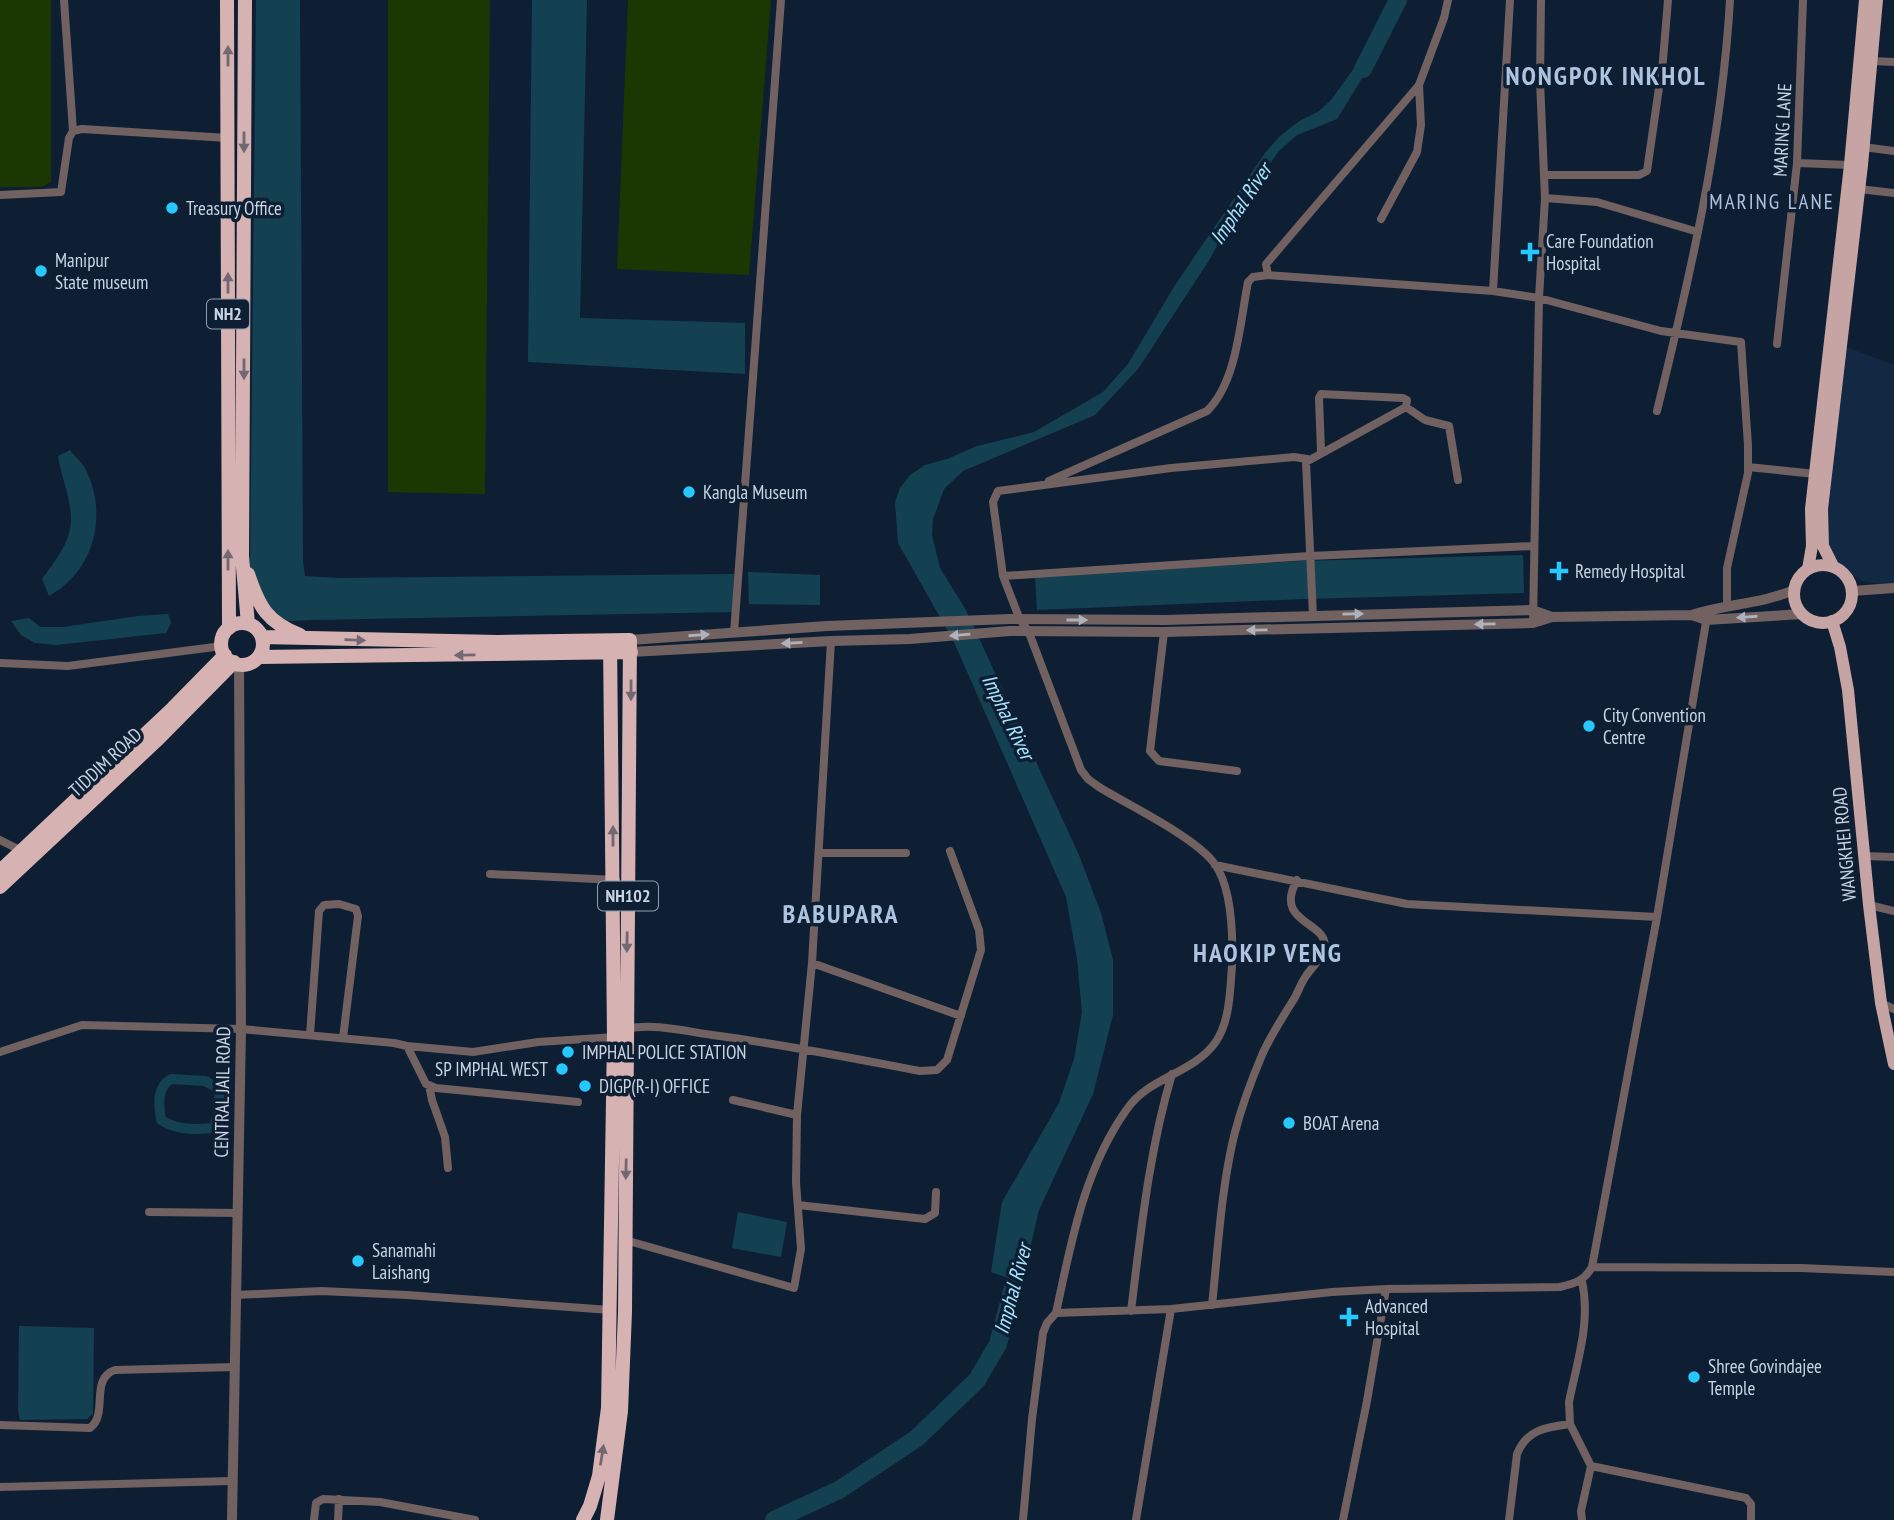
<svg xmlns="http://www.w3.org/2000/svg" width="1894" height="1520" font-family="'PT Sans Narrow',sans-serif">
<rect width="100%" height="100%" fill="#0e1f34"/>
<path fill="#132842" d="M1841,345L1894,365V587L1863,581L1833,566L1822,509Z"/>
<path fill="#1b3802" d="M0,0H51V182L42,187H0Z
M388,0H490L485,494L388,492Z
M628,0H771L749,275L617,269Z"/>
<path fill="#144152" d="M256,0H300L303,561L305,576L337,578L734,574L733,612L311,620C302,620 290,622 282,620C266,615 253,582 250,567Z
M532,0H587L580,318L745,323V374L528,362Z
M1375,39L1369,67L1337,119L1297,135L1279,151L1235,211L1210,259L1138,369L1095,415L963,471L944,489L933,519L932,535L940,568L966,610L1079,855L1101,913L1113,960V1015L1093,1094L1039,1210L1022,1283L991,1272L1002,1202L1059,1103L1074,1059L1082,1012L1077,959L1066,897L954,642L898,543L895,502L900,488L910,475L925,465L947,459L977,446L1034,432L1103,392L1128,364L1175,285L1265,153L1280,136L1298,122L1319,111L1331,100Z
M70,450C75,457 84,464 87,472C108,518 93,572 49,596L42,579C56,560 72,541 71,516C70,496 61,476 58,456Z
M1523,555L1524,593L1304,599L1037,610L1035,576L1301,561Z
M748,572L820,575V605L749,604Z
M168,614L171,623L166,633L56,645L35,643L21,635L11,621L29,618L40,627H63L138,616Z
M738,1212L787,1222L781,1257L732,1248Z
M19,1326L94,1328L93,1414L87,1419L20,1420L18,1411Z"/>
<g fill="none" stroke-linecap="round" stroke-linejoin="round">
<path stroke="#144152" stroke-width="10" d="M171,1079L205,1081L220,1089L218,1116L213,1128C195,1130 177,1130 161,1120C159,1105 156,1088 171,1079Z"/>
<path stroke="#144152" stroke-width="18" d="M1363,69L1398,0
M774,1520L839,1490L917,1438L977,1380L998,1344L1021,1257"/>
<path stroke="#716161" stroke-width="8" d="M64,0L73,131
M1448,0L1444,18L1419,85L1266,264L1268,275L1493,291L1539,298L1661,331L1741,342L1748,445V473L1727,568V607
M1871,61L1894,62
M1863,147L1894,151
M1797,163L1850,165
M1545,175H1639L1647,171L1663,60L1668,0
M1859,189L1894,193
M0,195L61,192L69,138L73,131L82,129L228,138
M1545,198L1597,202L1698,232
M1381,219L1417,152L1421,125L1419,85
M1493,291L1510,0
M1777,344L1797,163L1803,0
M1406,407L1425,420L1449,426L1458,480
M1657,411C1690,276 1722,139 1730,0
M1307,459L1294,457L1171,468L998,491L993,502L1003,576L1310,556L1533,546
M1748,467L1815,474
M1049,481L1207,411C1237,382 1240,322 1248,282L1253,277L1268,275
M1003,576L1020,620L1028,630L1081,770L1088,779L1099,787C1128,805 1195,837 1214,863C1232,887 1233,936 1232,966C1230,991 1230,1022 1215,1043C1192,1074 1149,1077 1127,1109C1084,1169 1071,1243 1056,1313
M1313,616L1306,462L1406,407L1407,400L1403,398L1321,394L1319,398L1321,452
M1533,623L1539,298L1545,198L1540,81L1541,0
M1164,632L1150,751L1159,761L1237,771
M734,633L781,0
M0,663L68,666L222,646
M0,840L22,851
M819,853H906
M1865,856L1894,857
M1215,865L1407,904L1657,917
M490,874L616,880
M1869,905L1894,911
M812,963L961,1016
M1881,1003L1894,1009
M626,1029C653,1023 684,1031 712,1035C782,1044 851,1058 920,1071L937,1070L947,1060L981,950L979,930L950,851
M310,1035L319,911L324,905L339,904L356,909L358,916L343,1038
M407,1046L473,1052L538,1042L616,1037
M0,1052L82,1025L241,1029L394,1043L407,1046L426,1084L436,1088L578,1102
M429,1085L432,1100L445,1137L448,1168
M733,1100L797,1115
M798,1205L925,1219L935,1213L936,1192
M149,1212L238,1213
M625,1240L794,1288L801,1249L796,1182L797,1115L812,963L831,641
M1592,1267L1801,1268L1894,1272
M1582,1281C1591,1322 1577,1362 1569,1402L1570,1424L1591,1466L1581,1511L1582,1520
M236,1295L321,1291L407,1295L610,1310
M1212,1305C1218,1249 1221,1190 1234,1136C1241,1108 1251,1081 1262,1055C1271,1035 1282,1018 1294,999C1298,992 1301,983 1306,976C1312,967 1321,960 1324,949C1331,921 1272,925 1297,880
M1131,1311C1141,1231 1149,1151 1172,1074
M0,1425L90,1428C109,1414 89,1379 115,1370L235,1367
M1591,1466L1746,1498L1751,1504V1520
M0,1487L232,1481
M314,1520L316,1503L323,1499L380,1502L475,1520
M338,1520L339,1499
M1023,1520L1032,1419L1043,1333L1047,1323L1056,1313L1171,1309L1332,1292L1386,1289L1560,1287C1576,1283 1584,1281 1592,1267L1657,917L1707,616
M1136,1520L1171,1309
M1343,1520L1367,1401L1386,1289
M1509,1520L1517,1454C1527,1429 1547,1427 1570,1424"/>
<path stroke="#716161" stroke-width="10" d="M1852,591L1894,588
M1692,615L1706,620L1803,614
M630,640L827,626L1009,619L1165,620L1532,610L1552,617
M631,652L831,641L910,639L1010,631L1164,632L1533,623L1552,617L1692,615C1726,604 1761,604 1794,590
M232,1520L241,1029L239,664"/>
<path stroke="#c6a4a4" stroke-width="12" d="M1794 594a29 29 0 1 1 58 0a29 29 0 1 1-58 0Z
M1833,566L1823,546L1822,509L1862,165L1877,0
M1808,569L1812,546L1811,509L1850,165L1865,0
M1832,621L1840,647L1848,690L1869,905L1881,1003L1894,1064"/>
<path stroke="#d7b2b2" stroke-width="14" d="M227,0L229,628
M245,0L242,556L248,624
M248,574C259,607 267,622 300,635
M221 644a21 21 0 1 1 42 0a21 21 0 1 1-42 0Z
M262,637L498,642L630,640L625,1312L621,1411L607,1520
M259,657L631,652
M0,871L173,708L225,655
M0,887L156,741L234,662
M583,1520L590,1506L599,1476L608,1408L614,1038L610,641"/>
</g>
<defs><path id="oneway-solid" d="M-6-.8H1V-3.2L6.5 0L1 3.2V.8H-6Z" transform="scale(1.75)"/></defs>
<g fill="#726873">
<use href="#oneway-solid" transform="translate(228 56) rotate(-90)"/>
<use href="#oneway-solid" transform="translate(244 142) rotate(90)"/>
<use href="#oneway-solid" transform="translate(228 283) rotate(-90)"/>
<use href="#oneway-solid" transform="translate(244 369) rotate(90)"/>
<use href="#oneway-solid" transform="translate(228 560) rotate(-90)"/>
<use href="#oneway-solid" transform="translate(355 640) rotate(2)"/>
<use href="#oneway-solid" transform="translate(465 655) rotate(179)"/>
<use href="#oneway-solid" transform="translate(631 690) rotate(90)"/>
<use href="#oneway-solid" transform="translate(613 836) rotate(-90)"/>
<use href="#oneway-solid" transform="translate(627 942) rotate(91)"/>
<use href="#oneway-solid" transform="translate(626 1169) rotate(91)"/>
<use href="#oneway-solid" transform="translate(602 1455) rotate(-81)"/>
</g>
<g fill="#aeb2bb">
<use href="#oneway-solid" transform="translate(1353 614) rotate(-1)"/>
<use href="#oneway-solid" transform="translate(1747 617) rotate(176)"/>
<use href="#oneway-solid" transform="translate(1077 620)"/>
<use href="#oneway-solid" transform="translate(1485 624) rotate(179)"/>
<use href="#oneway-solid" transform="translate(1257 630) rotate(179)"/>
<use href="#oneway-solid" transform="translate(699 635) rotate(-4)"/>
<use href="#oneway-solid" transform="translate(960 635) rotate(175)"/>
<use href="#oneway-solid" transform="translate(792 643) rotate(177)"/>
</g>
<g fill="#27c8ff" stroke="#0e1f34" stroke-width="2.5">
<circle cx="172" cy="208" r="7"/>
<path d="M1526.5 241.5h7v7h7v7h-7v7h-7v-7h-7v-7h7z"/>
<circle cx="41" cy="271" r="7"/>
<circle cx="689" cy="492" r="7"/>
<path d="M1555.5 560.5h7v7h7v7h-7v7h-7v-7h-7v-7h7z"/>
<circle cx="1589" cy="726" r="7"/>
<circle cx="568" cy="1052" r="7"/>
<circle cx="562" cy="1069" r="7"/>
<circle cx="585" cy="1086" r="7"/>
<circle cx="1289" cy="1123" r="7"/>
<circle cx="358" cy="1261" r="7"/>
<path d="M1345.5 1306.5h7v7h7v7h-7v7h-7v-7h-7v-7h7z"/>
<circle cx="1694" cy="1377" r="7"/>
</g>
<g text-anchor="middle" stroke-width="7" stroke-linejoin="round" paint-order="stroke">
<g fill="#0e1f34" stroke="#909eae" stroke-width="2">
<rect x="207" y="299.5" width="42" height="29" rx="5"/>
<rect x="598" y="881.5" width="60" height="29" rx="5"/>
</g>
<g font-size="18" font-weight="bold" fill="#c8d4e2">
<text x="228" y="320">NH2</text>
<text x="628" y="902">NH102</text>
</g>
<g font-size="19" fill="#c8d4e2" stroke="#0e1f34">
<text transform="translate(1782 130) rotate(-87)" y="7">MARING LANE</text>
<text transform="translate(105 762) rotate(-43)" y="7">TIDDIM ROAD</text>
<text transform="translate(1844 844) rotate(-95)" y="7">WANGKHEI ROAD</text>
<text transform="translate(222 1092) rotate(-89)" y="7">CENTRAL JAIL ROAD</text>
</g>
<g font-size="19" fill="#c8d4e2" stroke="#0e1f34" text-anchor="start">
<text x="186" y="215">Treasury Office</text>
<text x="1546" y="248">Care Foundation<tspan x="1546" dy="22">Hospital</tspan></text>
<text x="55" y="267">Manipur<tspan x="55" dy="22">State museum</tspan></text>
<text x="703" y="499">Kangla Museum</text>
<text x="1575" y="578">Remedy Hospital</text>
<text x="1603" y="722">City Convention<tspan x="1603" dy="22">Centre</tspan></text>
<text x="582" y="1059">IMPHAL POLICE STATION</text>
<text x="548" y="1076" text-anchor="end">SP IMPHAL WEST</text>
<text x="599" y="1093">DIGP(R-I) OFFICE</text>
<text x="1303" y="1130">BOAT Arena</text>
<text x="372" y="1257">Sanamahi<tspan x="372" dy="22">Laishang</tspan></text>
<text x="1365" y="1313">Advanced<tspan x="1365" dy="22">Hospital</tspan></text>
<text x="1708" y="1373">Shree Govindajee<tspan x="1708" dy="22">Temple</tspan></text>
</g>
<g font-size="21" letter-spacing="2" fill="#adc3e0" stroke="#0e1f34">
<text x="1772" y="209">MARING LANE</text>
</g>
<g font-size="21" font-style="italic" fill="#a5e4ff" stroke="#0e1f34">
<text transform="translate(1241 204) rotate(-56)" y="7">Imphal River</text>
<text transform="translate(1008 717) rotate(64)" y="7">Imphal River</text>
<text transform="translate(1013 1289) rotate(-75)" y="7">Imphal River</text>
</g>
<g font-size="26" font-weight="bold" letter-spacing="2" fill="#adc3e0" stroke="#0e1f34">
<text x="1606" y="85">NONGPOK INKHOL</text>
<text x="841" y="923">BABUPARA</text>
<text x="1268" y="962">HAOKIP VENG</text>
</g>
</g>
</svg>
